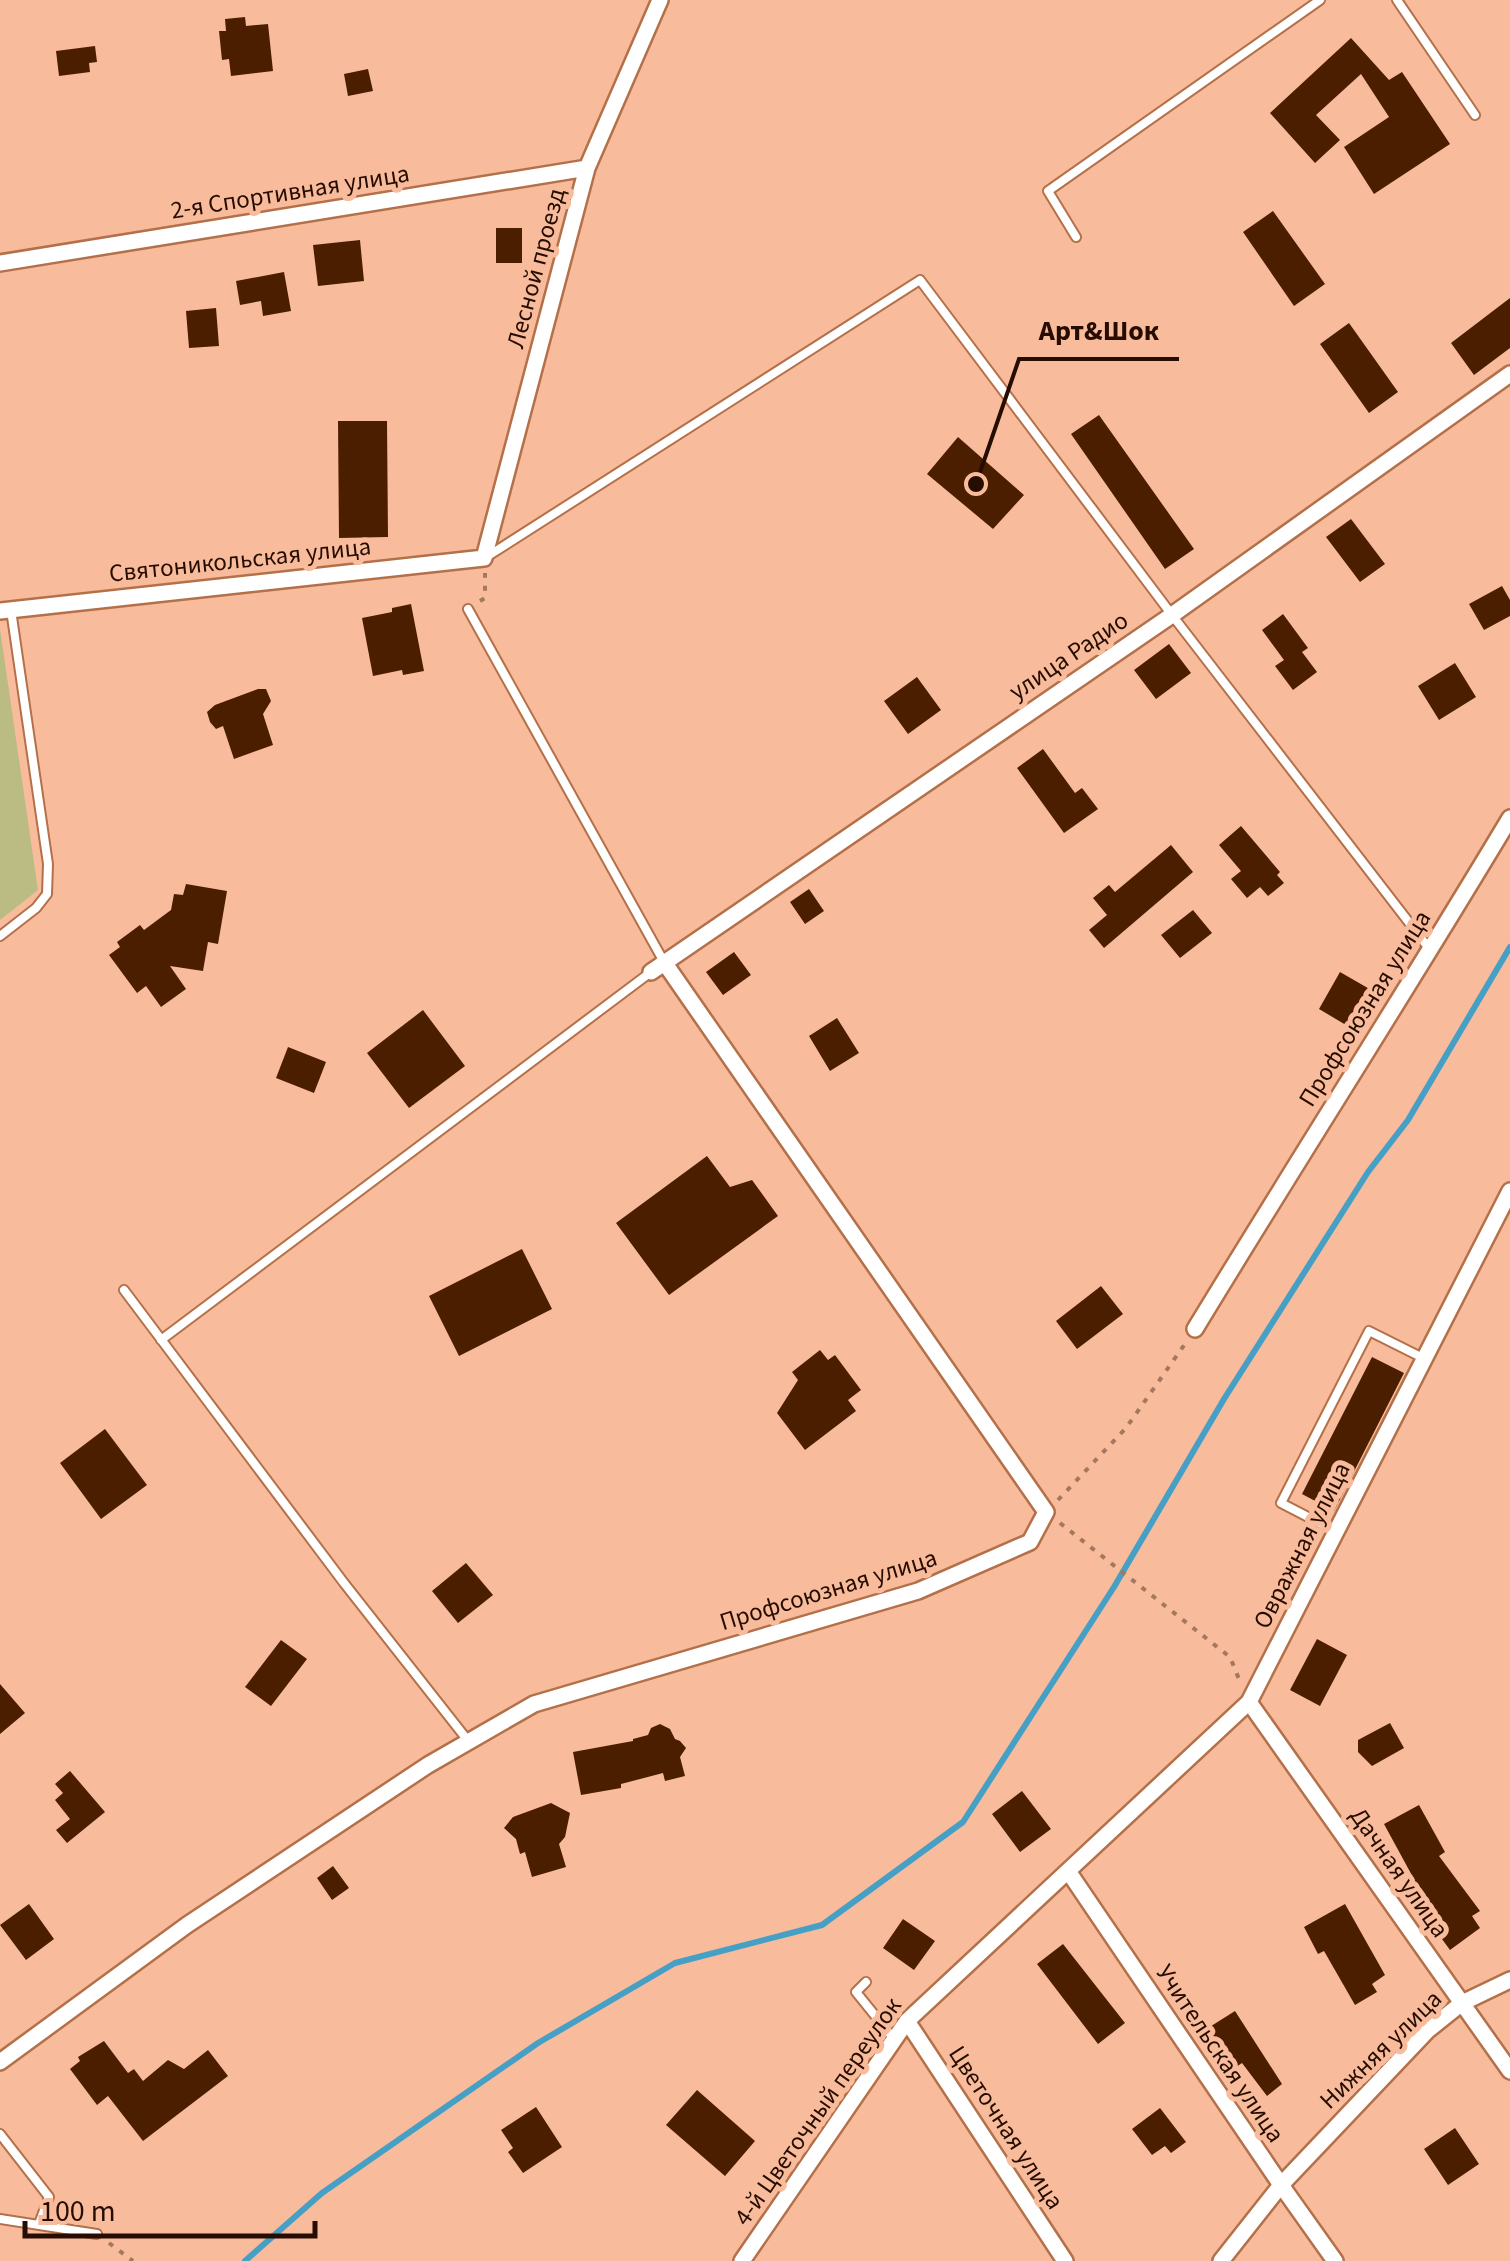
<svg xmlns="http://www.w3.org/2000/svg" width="1510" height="2261" font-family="'Source Sans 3',sans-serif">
<rect width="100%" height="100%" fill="#f8bc9c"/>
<path fill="#bbbc83" d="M0,629L38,890L0,920Z"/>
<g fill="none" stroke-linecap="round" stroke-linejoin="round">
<path stroke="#469fc5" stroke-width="6" d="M245,2261L322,2193L538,2043L675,1963L822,1925L963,1822L1114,1587L1224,1399L1368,1172L1408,1120L1510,947"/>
</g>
<path fill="#4c1e00" d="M245,17L246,26L268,24L273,71L231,76L229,59L222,60L219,31H226L225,19Z
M1351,38L1389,80L1402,72L1450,144L1374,194L1344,147L1389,117L1361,74L1316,115L1340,140L1315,163L1270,113Z
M95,46L97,62L89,63L90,72L59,76L56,51Z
M368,69L373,91L348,96L344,74Z
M1273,211L1325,284L1294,306L1243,232Z
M496,228H522V263H496Z
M360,240L364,281L318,286L313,245Z
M284,272L291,311L263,316L261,301L240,305L236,281Z
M1510,298V348L1474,375L1451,343Z
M216,308L219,346L189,348L186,311Z
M1349,323L1398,392L1369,413L1320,344Z
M1099,415L1194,549L1165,569L1071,434Z
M338,421H387L388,537L339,538Z
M958,437L1024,495L993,529L927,474Z
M1351,519L1385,564L1360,582L1326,537Z
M1502,586L1510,600V616L1484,630L1469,604Z
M411,604L424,671L403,675L402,670L373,676L362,618L392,612V608Z
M1283,614L1308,648L1302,652L1317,672L1293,690L1275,666L1284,660L1262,630Z
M1169,644L1191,673L1156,699L1134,670Z
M1455,663L1476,697L1439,720L1418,686Z
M917,677L941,710L908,734L884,701Z
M258,689H266L271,701L263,714L273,745L234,759L223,726L216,729L210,722L207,712L215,705Z
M1043,749L1075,793L1082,788L1098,809L1064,833L1017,768Z
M1241,826L1280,872L1277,875L1284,883L1268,896L1260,887L1247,898L1231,879L1241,871L1219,845Z
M1171,845L1193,872L1104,948L1089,930L1107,915L1093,898L1109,885L1115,892Z
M186,884L227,891L218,944L208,942L203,971L170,966L186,989L161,1007L146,986L137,993L109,955L120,947L117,942L140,925L144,930L171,910L174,894L183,895Z
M809,889L824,911L805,924L790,902Z
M1193,910L1212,933L1180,958L1161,935Z
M734,952L751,975L723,995L706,972Z
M1340,972L1373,991L1351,1028L1319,1009Z
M423,1010L465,1066L409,1108L367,1053Z
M837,1018L859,1053L830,1071L809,1036Z
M288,1047L326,1062L314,1093L276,1078Z
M707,1156L730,1187L752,1180L778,1216L669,1295L616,1223Z
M522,1249L552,1309L459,1356L429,1296Z
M1101,1286L1123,1314L1077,1349L1056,1321Z
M820,1350L828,1360L835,1355L861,1390L848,1400L856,1411L805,1450L777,1413L798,1380L792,1372Z
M1372,1357L1404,1373L1334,1511L1302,1494Z
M105,1429L147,1485L101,1519L60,1463Z
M466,1563L493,1595L458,1623L432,1591Z
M1317,1639L1347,1655L1320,1706L1290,1690Z
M281,1640L307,1659L271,1706L245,1687Z
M0,1684L25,1713L0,1734Z
M1390,1723L1404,1748L1372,1766L1358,1752V1740Z
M660,1724L670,1729L675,1739L680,1741L686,1748L680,1757L685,1776L665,1781L663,1773L621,1784V1788L581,1795L573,1752L633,1741V1739L648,1735L651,1728Z
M70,1771L105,1812L67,1843L56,1830L70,1819L55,1800L63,1793L55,1784Z
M1022,1791L1051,1829L1020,1852L992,1814Z
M551,1803L570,1813L565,1837L559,1844L566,1867L532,1877L525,1852L520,1854L516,1839L504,1828L513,1817Z
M1419,1805L1445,1852L1439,1856L1480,1911L1472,1916L1480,1928L1450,1950L1412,1898L1421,1892L1384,1824Z
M333,1866L349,1888L332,1900L317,1878Z
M29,1904L54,1939L26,1960L0,1925Z
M1345,1904L1385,1975L1372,1984L1377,1992L1355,2005L1324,1951L1318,1954L1304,1927Z
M903,1919L935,1941L914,1970L883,1948Z
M1063,1944L1125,2023L1098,2044L1037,1964Z
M1235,2011L1282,2084L1267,2096L1242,2063L1233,2069L1208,2028Z
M104,2041L128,2073L134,2069L143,2081L168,2060L184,2069L208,2050L228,2076L143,2141L108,2096L97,2105L70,2069L80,2061L78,2057Z
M697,2090L755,2141L725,2176L666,2125Z
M536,2107L562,2147L523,2173L508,2152L513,2148L501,2130Z
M1160,2108L1186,2142L1171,2153L1165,2146L1152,2155L1132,2129Z
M1455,2128L1479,2164L1448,2185L1424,2149Z"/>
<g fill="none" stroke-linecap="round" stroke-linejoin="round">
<defs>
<path id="service" d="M1397,0L1475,115
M1076,237L1048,191L1320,0
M488,556L920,280L1172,615L1431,951
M468,609L664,962
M0,936L36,908L47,894L48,864L11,610
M124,1290L344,1583L469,1742
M161,1340L651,972
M1337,1532L1281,1503L1369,1331L1423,1358
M866,1982L856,1992L894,2039
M0,2134L49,2197L39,2224
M0,2219L97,2234"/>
<path id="minor" d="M0,263L587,168
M0,611L484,558L587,168L660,0
M651,972L1172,615L1510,374
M1195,1329C1299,1158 1407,990 1510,818
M1249,1702L1510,2071
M1068,1871L1281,2185L1335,2261
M907,2021L1065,2261
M0,2062L187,1925L428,1765L534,1704L918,1591L1030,1542L1046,1512L664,962
M742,2261L907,2021L1249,1702L1510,1191
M1221,2261L1281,2185L1427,2031L1462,2003L1510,1980"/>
</defs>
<use href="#service" stroke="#b47049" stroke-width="12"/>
<use href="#minor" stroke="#b47049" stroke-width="20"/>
<path stroke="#a5775e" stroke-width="4" stroke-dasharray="5 8" stroke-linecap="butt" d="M480,601L485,598V573
M1058,1500L1126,1428L1187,1341
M1060,1523L1230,1657L1241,1684
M109,2243L133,2261"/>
<use href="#service" stroke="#fff" stroke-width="8"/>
<use href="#minor" stroke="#fff" stroke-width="15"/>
</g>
<g text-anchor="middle" stroke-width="10" stroke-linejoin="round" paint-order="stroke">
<g font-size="25" fill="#270d01" stroke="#f8bc9c">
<text transform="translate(290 191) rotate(-9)" y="9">2-я Спортивная улица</text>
<text transform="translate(535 268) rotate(-75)" y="9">Лесной проезд</text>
<text transform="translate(240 559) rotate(-6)" y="9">Святоникольская улица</text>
<text transform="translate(1068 655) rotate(-34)" y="9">улица Радио</text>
<text transform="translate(1364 1008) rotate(-58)" y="9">Профсоюзная улица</text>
<text transform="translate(1301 1545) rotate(-63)" y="9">Овражная улица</text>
<text transform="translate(828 1589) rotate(-17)" y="9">Профсоюзная улица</text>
<text transform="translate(1400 1872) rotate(55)" y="9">Дачная улица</text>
<text transform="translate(1380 2049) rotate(-44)" y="9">Нижняя улица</text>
<text transform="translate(1221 2053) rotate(56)" y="9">Учительская улица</text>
<text transform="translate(817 2111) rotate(-55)" y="9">4-й Цветочный переулок</text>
<text transform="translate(1007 2127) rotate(57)" y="9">Цветочная улица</text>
</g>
</g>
<path fill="none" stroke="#270d01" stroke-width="4" d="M976 484L1019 359H1179"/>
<circle fill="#270d01" stroke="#f8bc9c" stroke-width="4" cx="976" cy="484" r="10"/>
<g font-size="28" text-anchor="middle" font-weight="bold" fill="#270d01" stroke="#f8bc9c" stroke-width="10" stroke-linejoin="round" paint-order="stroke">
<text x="1099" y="340">Арт&amp;Шок</text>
</g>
<path d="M25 2221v15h290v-15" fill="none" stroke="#270d01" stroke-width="5"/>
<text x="40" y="2221" font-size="30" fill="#270d01" stroke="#f8bc9c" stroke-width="8" paint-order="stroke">100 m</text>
</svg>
